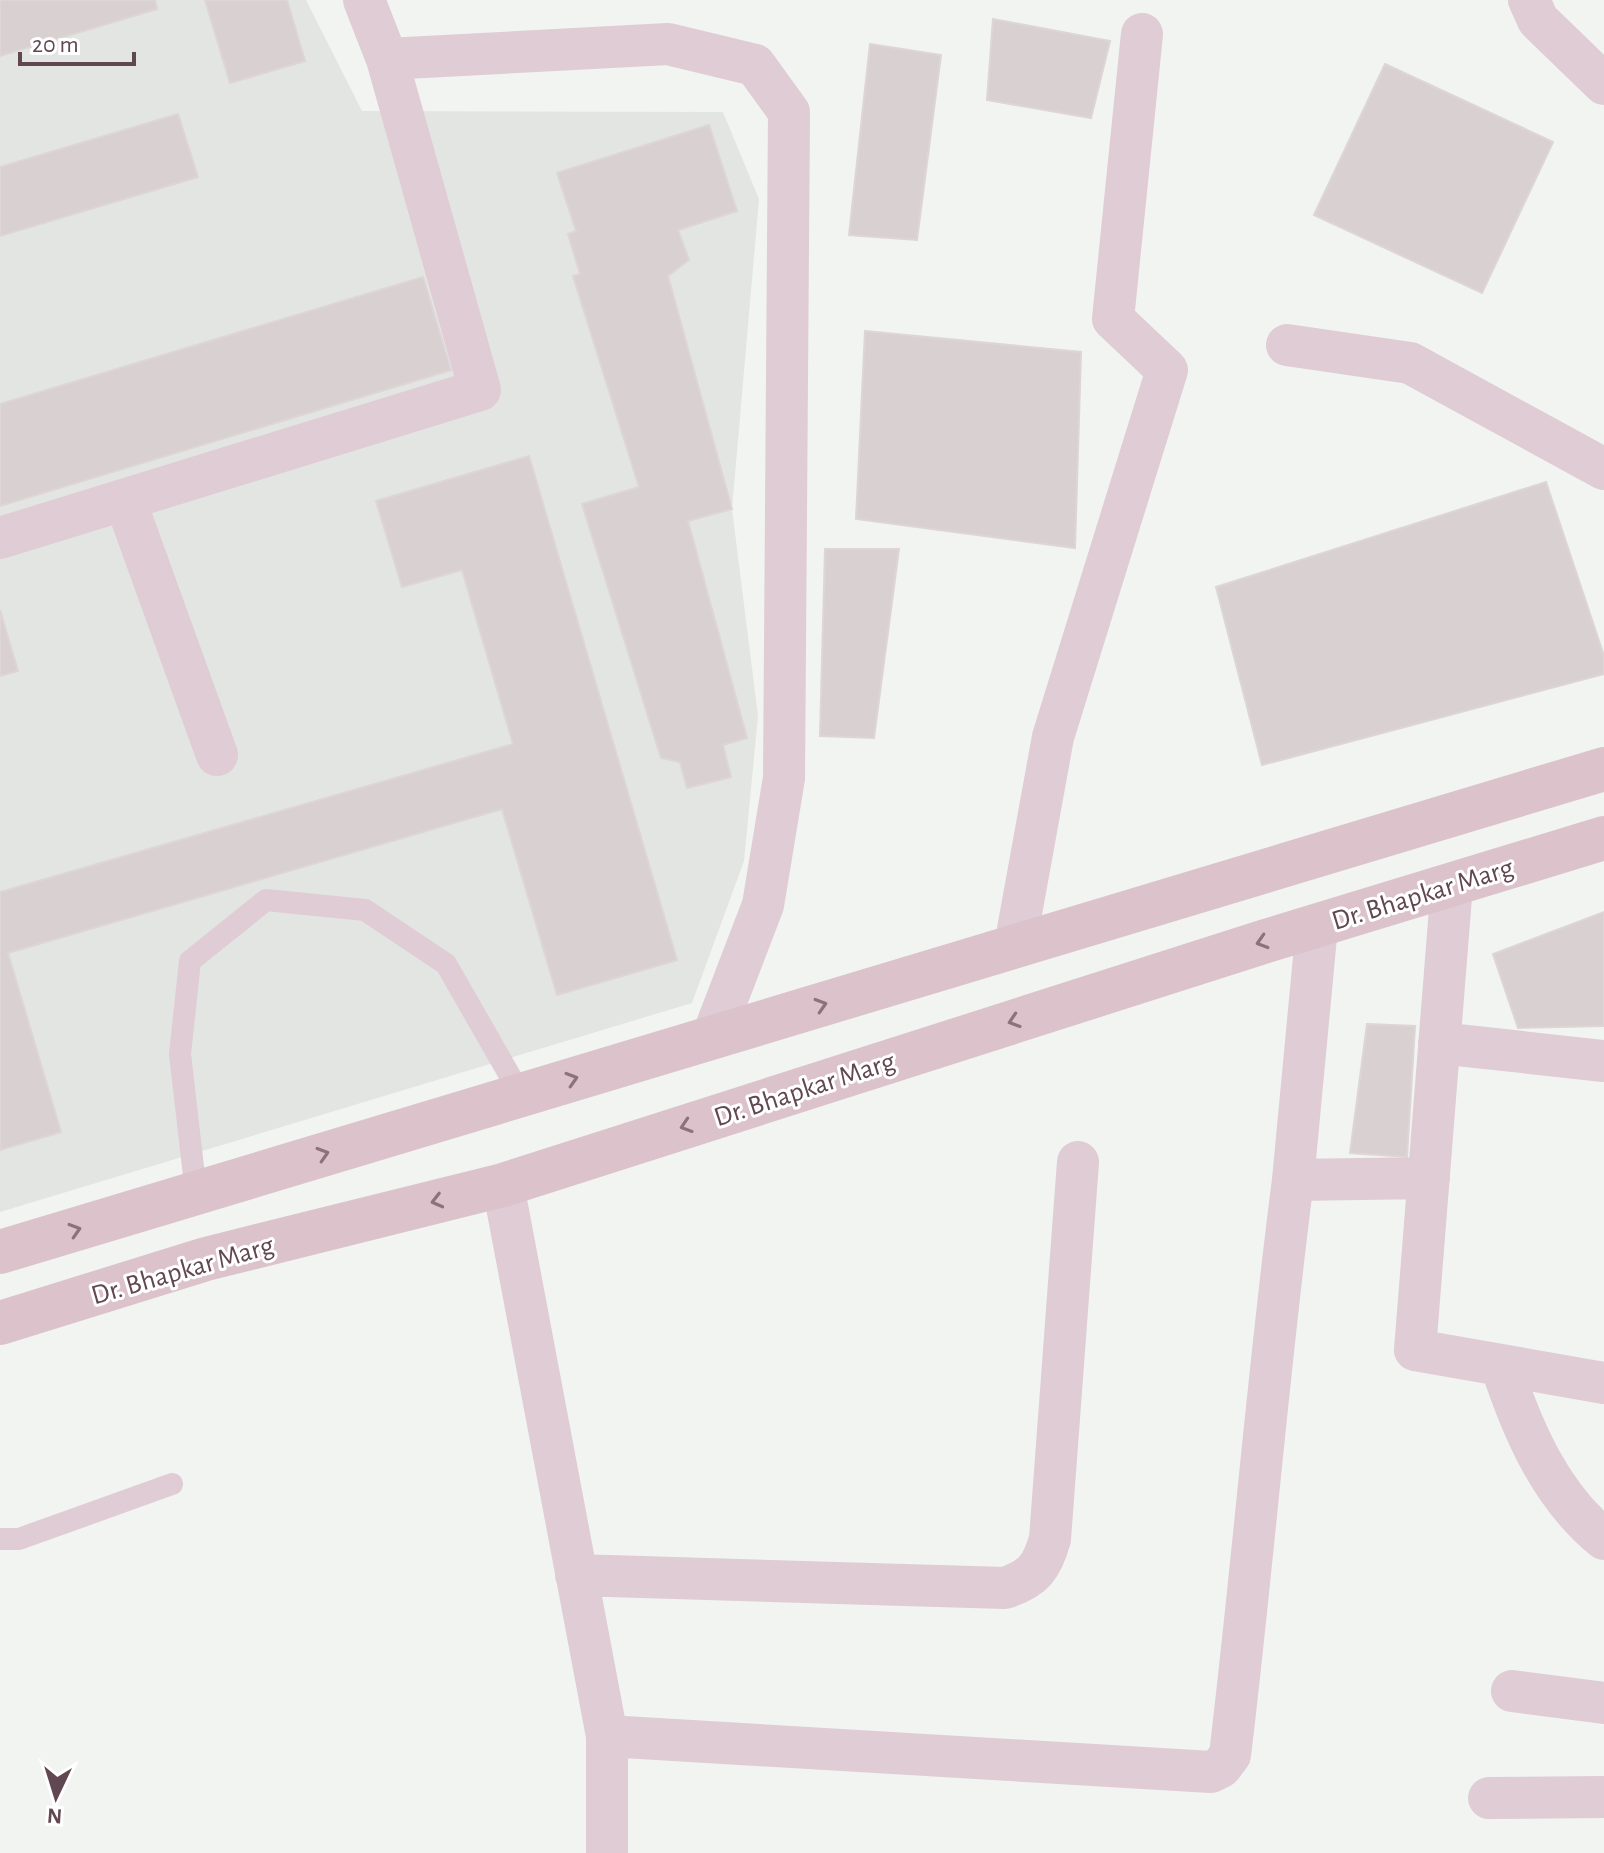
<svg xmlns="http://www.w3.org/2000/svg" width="1604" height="1853" font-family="'Alegreya Sans',sans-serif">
<rect width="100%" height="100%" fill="#f1f4f1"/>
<path fill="#e3e5e2" d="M0,0H306L362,111L723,112L759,199L732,509L758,716L744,861L692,1003L0,1212Z"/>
<path fill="#d9d0d2" stroke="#ddd5d6" stroke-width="2" d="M0,0H155L157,9L0,56Z
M205,0H287L305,61L230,83Z
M993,19L1110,41L1091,118L987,100Z
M870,44L941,55L917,240L849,235Z
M1385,64L1553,142L1482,293L1314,215Z
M178,114L198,177L0,236V167Z
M709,125L737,211L678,230L689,260L668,276L732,509L688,521L747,738L723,745L731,777L687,788L680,762L661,758L582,504L639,487L573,276L580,274L568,234L576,231L557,173Z
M423,277L451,370L0,506V404Z
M865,331L1081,352L1075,548L856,519Z
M529,456L677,960L557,995L502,809L8,953L61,1132L0,1150V892L513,744L462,570L402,587L376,501Z
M1546,482L1604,656V674L1262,765L1216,587Z
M825,549H899L874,738L820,736Z
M0,610L18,671L0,676Z
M1604,912V1026L1518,1028L1493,954Z
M1367,1024L1415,1026L1407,1157L1350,1153Z"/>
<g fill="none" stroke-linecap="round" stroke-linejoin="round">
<path stroke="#dfccd4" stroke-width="22" d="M196,1193L180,1054L190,961L266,900L365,910L446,964L521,1095
M0,1539H19L172,1484"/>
<path stroke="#dfccd4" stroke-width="42" d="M1529,0L1538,20L1604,84
M387,59L668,44L755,65L789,112L784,778L763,905L712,1038
M1287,345L1410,363L1604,469
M125,500L217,755
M0,538L480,390L387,59L364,0
M1452,884L1415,1350L1604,1383
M1015,946L1053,737L1167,370L1113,319L1142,34
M1439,1043L1604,1061
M1293,1180L1317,926
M503,1185L607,1736V1853
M1501,1365C1522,1429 1550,1495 1604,1539
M576,1575L1005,1588C1034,1578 1042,1567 1050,1539L1078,1162
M1512,1691L1604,1703
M607,1736L1211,1772L1221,1767L1230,1755C1253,1564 1268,1372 1293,1180L1429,1178
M1489,1798L1604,1797"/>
<path stroke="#dbc2cb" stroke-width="44" d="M0,1252L1604,769
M0,1323L206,1259L503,1185L1266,941L1604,838"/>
</g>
<defs><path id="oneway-chevron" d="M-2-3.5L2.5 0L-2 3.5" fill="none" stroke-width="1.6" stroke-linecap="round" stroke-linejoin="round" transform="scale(2)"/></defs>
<g stroke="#8c727c">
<use href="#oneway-chevron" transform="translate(1262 942) rotate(163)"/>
<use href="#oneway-chevron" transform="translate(821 1005) rotate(-17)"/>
<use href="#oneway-chevron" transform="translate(1014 1021) rotate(162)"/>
<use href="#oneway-chevron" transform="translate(572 1079) rotate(-17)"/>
<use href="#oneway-chevron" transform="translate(686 1126) rotate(162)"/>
<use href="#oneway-chevron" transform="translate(323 1154) rotate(-17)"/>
<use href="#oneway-chevron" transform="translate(437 1201) rotate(166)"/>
<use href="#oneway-chevron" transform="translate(75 1230) rotate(-17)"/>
</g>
<g text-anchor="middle" stroke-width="6" stroke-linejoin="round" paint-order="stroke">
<g font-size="28" fill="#614751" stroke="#fff">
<text transform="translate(1422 893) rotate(-17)" y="10">Dr. Bhapkar Marg</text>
<text transform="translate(804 1088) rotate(-18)" y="10">Dr. Bhapkar Marg</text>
<text transform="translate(182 1269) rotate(-16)" y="10">Dr. Bhapkar Marg</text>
</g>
</g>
<g transform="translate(56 1797) rotate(184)" stroke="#ffffff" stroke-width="6" paint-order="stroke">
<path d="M0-6L14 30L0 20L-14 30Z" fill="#614751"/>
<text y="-12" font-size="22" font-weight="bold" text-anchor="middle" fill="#614751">N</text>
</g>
<path d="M20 52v12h114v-12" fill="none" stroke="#614751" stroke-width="4"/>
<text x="32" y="52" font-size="24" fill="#614751" stroke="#ffffff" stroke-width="6" paint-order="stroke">20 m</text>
</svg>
